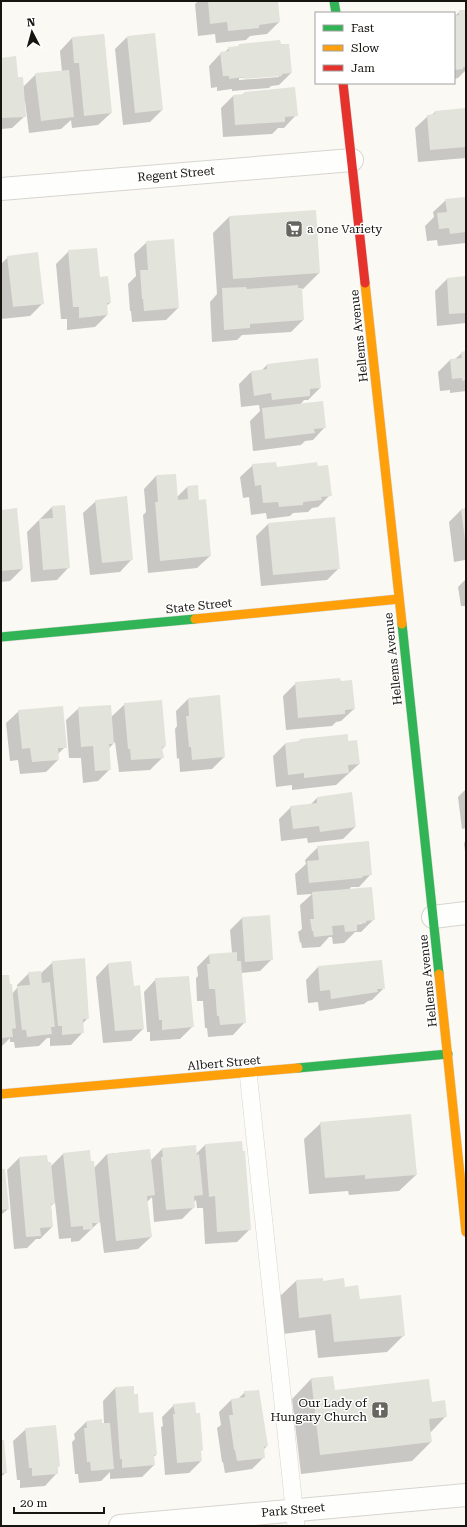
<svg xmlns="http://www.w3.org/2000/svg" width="467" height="1527" font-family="'Roboto Serif',serif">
<rect width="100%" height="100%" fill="#fbf9f4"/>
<path fill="#0003" fill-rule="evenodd" d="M198,1H276L279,22L267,34L250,36L246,40L216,43L215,34L198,36L195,4Z
M460,11H466V70L458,78L454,79V17Z
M104,35L111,113L98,125L72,128L71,120L61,129L29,133L25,101H23L25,116L12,128L1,129V59L17,78L22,88L36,74L62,72L60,51L72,38Z
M127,37L162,110L150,122L123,125L115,49Z
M239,45L291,73L279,85L271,86L269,88L232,91V89L217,91V87L211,88L209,66L221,53H224L229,48H237ZM279,75V77L239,80V78Z
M244,93L296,115L284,128H278L272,134L223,137L221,108L233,96L242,95Z
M435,112L466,121V158L418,162L415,128L428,116H431Z
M466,198V243L438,246L437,240L427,241L425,226L434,217L433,212L446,200Z
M229,217L319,273L303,289H301L303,320L291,332L242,335L237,340L212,342L210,302L217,294L213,233Z
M147,242L178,308L166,320L132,322L131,311H130L128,284L136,276L134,254Z
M69,251L99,278L110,303L106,306L107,315L95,327L67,330V319H61L56,264Z
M8,257L43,303L30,316L1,319V264Z
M466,277V323L437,326L435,291L447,279Z
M466,352V391L450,393V390L440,391L438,372L450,360L455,359L462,353Z
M267,365L320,388L308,400H304L300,405L325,427L313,440L305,441L301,445L253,451L250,421L260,411L259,405L241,407L239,384L251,372L262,370Z
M253,465L276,468L330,495L318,507L312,508L308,512L293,513L290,516L267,519L266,513L251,515L249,497L243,498L240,477Z
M156,476L177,497L187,487L198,501L210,556L197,568L148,573L143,515L146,512L144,489Z
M96,501L132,559L120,572L90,575L83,513Z
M52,507L69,567L57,580L31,582L27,532Z
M466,509V565H465V560L454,562L449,522L461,510Z
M1,511L22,569L10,581L1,582Z
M268,524L339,568L327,580L261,586L256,536Z
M466,579V606H461L458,587Z
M296,683L354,709L341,721L336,722L332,726L286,730L283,696Z
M188,699L224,757L212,769L180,772L179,758L177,759L175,729L177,726L176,711Z
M125,704L165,746L162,749V758L150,770L119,772L115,742L109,748L110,769L98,781L83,783L81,758H69L66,720L79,708L111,717Z
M19,711L65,747L57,755L58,760L46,772L20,774L18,760L10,761L6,723Z
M300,740L348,742L359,764L336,785L292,790V785L276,787L273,756L285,744L298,742Z
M466,789V828L462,829L458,797Z
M317,798L355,827L343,839L308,843L307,838L281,841L279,819L291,807L310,805Z
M466,841V860L464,843Z
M318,847L371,874L359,887H351L349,890L374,919L361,932H355L344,943L333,944L332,937H329L320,947L302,948L301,942L300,943L298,932L302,929L300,905L312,894L297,895L295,874L306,864L305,860ZM362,922V924L352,925Z
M242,918L272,959L260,971L241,973L245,1022L233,1035L208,1037L207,1028H205L203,1001H197L196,978L198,976L197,967L209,955L232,953L230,930Z
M381,961L384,988L372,1000L368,1001L364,1004L319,1011L318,1002L308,1003L306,980L318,967Z
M53,962L88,1018L82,1024L83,1032L71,1045L50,1046V1038H47L39,1046L15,1048L14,1042H10V1038L1,1047V976L12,994L17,988V985L29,973L40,974Z
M131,962L133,987L143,1029L131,1041L103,1043L96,977L108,964Z
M156,979L193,1026L180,1039L150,1041V1032H147L144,992Z
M321,1123L416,1175L399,1191L349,1195L348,1191L309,1194L304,1139Z
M205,1145L250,1229L237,1242L205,1244L203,1208H197L196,1200L194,1202V1207L182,1219L154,1222L152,1197L147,1202L151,1237L138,1249L104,1253L100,1221L79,1241L71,1242V1238L59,1239L55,1202L51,1206L52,1227L40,1239H36L27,1248L14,1249L7,1170L19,1158L47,1163L50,1167L64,1153L90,1162L94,1168L107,1154L149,1150L150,1161L162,1149L196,1154Z
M1,1170L8,1209L1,1215Z
M322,1279V1282L344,1288L404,1335L387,1352L318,1358L315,1330L283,1334L279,1297L296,1281Z
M332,1377L334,1391L431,1403L446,1416L430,1433L431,1442L412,1461L301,1474L292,1399L311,1379Z
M133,1387V1395L138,1414L156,1455L153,1457L154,1465L142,1477L110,1479V1472L101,1481L79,1483L78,1474H75L72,1442L75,1439L74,1434L87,1421L104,1424L103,1401L115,1388Z
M245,1392L267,1446L263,1450L264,1457L252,1469L225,1473L223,1462H222L217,1428L221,1425L219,1412L231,1400L238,1399Z
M174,1405L202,1450L200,1452L201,1461L189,1473L165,1475L161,1427L163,1426L162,1417Z
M26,1429L59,1466L57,1468V1473L45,1486L20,1488V1480H17L13,1441Z
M1,1441L6,1472L1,1477Z"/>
<path fill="#e2e3db" d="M208,1H278L280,22L259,25V28L228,31L227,22L210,24Z
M459,10H466V67H463V69L454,70V16L459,15Z
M155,33L163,110L135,113L127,36Z
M104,34L112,113L84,116L79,63H74L72,37Z
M280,40L281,44H289L292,73L282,74V76L244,79V77L229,79V76H223L220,52L229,51L228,47L239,46V44Z
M16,56L18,77H23L26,117L1,118V58Z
M69,70L74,117L41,121L35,73Z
M295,87L298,116L285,117V122L235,125L233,95L244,94V92Z
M466,108V147L430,150L427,115L435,114V111Z
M466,197V232L450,234L449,228L439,229L437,213L447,212L445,199Z
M316,210L320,273L233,279L229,216Z
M174,239L179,308L144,311L143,299H142L140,270H148L146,241Z
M97,248L100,277L108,276L111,303H107L108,315L79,318V307H73L68,250Z
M38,252L44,304L13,307L7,256Z
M466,276V313L449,314L447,278Z
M298,285V288H302L304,320L250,324V328L224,330L222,288L246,287L247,289Z
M466,351V380L462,381V378L452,379L450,359L462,358L461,352Z
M318,358L321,388L310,389V396L272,400L271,393L254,396L251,371L267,369V364Z
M323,401L326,428L314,429L315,433L265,439L262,408Z
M276,462L277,467L317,462L318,466L328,465L332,496L321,497L322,500L303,502V505L279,507L278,502L263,503L261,485L255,486L252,464Z
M176,474L178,500L188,499L187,486L198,485L199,500L206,499L211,556L160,561L155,502H158L156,475Z
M127,496L133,560L102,563L95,500Z
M65,505L70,568L43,570L39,519L53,518L52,506Z
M17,508L23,569L1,571V510Z
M466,508V540H465L461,509Z
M335,517L340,569L273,575L268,523Z
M340,678L341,681L352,680L355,709L345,710V714L298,718L295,682Z
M220,695L225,757L192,760L191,747H189L186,716H189L188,698Z
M162,700L166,746L162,747L164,758L131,760L130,749H128L124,703Z
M111,705L114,744H109L111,770L95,771L93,746L81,747L78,707Z
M63,706L67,748H58L59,760L32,762L30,748L22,749L18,710Z
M348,734V741L357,740L360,764L348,765L349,773L304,778V773L288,775L285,743L300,741V739Z
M352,792L356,827L320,832L319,826L293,829L290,806L317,803V797Z
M369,841L372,875L363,876L362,878L309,883L307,861L319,860L317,846Z
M372,887L375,920L366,921V923L357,924V931L345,932L344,925L332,926L333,935L314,937L313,931H312L310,919H314L312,892Z
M270,915L273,960L245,962L242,917Z
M237,952V961H241L246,1023L220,1025L219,1016H217L215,989H209L207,964H210L209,954Z
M85,958L89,1019H83L84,1033L62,1035V1026H58L52,961Z
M382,960L385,989H377L378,992L331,999L330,990L320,991L318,966Z
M131,961L134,986L140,985L144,1029L115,1031L108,963Z
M41,971L42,983L50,982L55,1027H51L52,1034L27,1037L26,1030H22L17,986L30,985L28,972Z
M1,975H9L10,984H12L16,1028L12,1029L13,1037L1,1038Z
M189,976L194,1027L162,1030V1020H159L155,978Z
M411,1114L417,1175L365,1179V1175L325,1178L320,1122Z
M242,1141L243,1151H245L251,1230L217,1232L215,1196L209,1197L205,1144Z
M196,1145L197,1155L199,1154L203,1195L194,1196L195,1208L166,1210L161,1157H163L162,1148Z
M150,1149L155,1195L147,1196L152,1237L116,1241L107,1154Z
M90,1150L91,1161H94L100,1223H92L93,1229L83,1230V1226L71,1227L63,1153Z
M47,1155L48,1162H51L55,1204H51L53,1227L40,1228L41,1236L26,1237L19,1157Z
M1,1169H5L9,1209L1,1210Z
M323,1278V1281L344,1278L345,1287L358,1285L360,1299L401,1295L405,1336L334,1342L331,1314L299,1318L296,1280Z
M333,1376L335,1390L429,1379L432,1402L445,1400L447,1417L429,1419L432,1442L320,1455L311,1378Z
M134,1386V1394H138L139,1413L153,1412L157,1455H154L155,1465L122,1468V1459H120L115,1387Z
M259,1390L268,1446L264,1447L265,1458L237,1461L235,1450H234L229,1415H233L231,1399L245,1397L244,1391Z
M195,1402L196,1413H200L203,1450L201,1451L202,1461L177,1463L173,1414H175L173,1404Z
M102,1419V1423H110L114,1469L91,1471L90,1462H87L84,1428H87L86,1421Z
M56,1425L60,1466H58V1474L32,1476V1468H29L25,1428Z
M1,1440H4L7,1473H1Z"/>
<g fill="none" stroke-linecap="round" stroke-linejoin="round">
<defs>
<path id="lane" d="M248,1072L296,1526"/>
<path id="street" d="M1,189L352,160
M433,917L466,913
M120,1526L466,1495"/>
<path id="fast" d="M334,1L336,13
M402,624L439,974
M1,637L195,619
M298,1068L448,1054"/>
<path id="slow" d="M365,283L402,624
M195,619L399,599
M439,974L466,1232
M1,1094L298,1068"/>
<path id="jam" d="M343,83L365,283"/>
</defs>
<use href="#lane" stroke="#d7d5d0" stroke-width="18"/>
<use href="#street" stroke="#d7d5d0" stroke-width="24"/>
<use href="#fast" stroke="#d7d5d0" stroke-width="10"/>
<use href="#slow" stroke="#d7d5d0" stroke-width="10"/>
<use href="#jam" stroke="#d7d5d0" stroke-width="10"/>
<use href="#lane" stroke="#fefefd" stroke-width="17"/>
<use href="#street" stroke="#fefefd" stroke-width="22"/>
<use href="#fast" stroke="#30b455" stroke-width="9"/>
<use href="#slow" stroke="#ff9f0a" stroke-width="9"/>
<use href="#jam" stroke="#e5322d" stroke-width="9"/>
</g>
<defs>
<symbol id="supermarket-square" viewBox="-11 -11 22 22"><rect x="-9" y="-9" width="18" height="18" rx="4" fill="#676560" stroke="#fff"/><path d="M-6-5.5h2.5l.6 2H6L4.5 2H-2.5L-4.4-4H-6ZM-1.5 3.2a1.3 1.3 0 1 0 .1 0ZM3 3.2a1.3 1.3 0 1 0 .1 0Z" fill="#fff"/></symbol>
<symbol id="church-square" viewBox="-11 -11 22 22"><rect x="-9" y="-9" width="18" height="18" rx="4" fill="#676560" stroke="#fff"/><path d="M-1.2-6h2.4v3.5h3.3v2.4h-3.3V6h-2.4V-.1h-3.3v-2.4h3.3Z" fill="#fff"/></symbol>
</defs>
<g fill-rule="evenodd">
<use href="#supermarket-square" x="284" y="219" width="20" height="20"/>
<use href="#church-square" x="370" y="1400" width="20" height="20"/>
</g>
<g text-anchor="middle" stroke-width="3" stroke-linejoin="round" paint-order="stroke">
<g font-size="12" fill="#171510" stroke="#fff">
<text transform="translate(176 174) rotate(-5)" y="4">Regent Street</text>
<text transform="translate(359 336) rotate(-96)" y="4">Hellems Avenue</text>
<text transform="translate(199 606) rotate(-6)" y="4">State Street</text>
<text transform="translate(393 659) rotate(-96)" y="4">Hellems Avenue</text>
<text transform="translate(428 981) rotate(-96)" y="4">Hellems Avenue</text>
<text transform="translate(224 1063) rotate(-5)" y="4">Albert Street</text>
<text transform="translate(293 1510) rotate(-5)" y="4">Park Street</text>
</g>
<g font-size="12" fill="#171510" stroke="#fff" text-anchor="start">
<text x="307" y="233">a one Variety</text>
<text x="367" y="1407" text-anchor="end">Our Lady of<tspan x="367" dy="14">Hungary Church</tspan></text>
</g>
</g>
<rect width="467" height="1527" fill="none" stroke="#171510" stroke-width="4"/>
<rect x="315" y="12" width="140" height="72" fill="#ffffff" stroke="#a2a19f"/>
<rect x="323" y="25" width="20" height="6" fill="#30b455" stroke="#a2a19f"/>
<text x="351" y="32" font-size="12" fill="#171510">Fast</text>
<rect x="323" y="45" width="20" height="6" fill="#ff9f0a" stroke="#a2a19f"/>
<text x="351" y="52" font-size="12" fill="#171510">Slow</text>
<rect x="323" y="65" width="20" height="6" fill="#e5322d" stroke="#a2a19f"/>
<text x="351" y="72" font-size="12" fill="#171510">Jam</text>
<g transform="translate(32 32) rotate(354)" stroke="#ffffff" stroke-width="3" paint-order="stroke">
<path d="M0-3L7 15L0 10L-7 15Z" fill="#171510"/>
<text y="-6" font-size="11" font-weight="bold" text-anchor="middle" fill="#171510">N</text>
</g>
<path d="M14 1507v6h90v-6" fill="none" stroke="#171510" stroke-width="2"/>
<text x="20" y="1507" font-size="12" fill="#171510" stroke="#ffffff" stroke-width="3" paint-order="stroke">20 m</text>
</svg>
